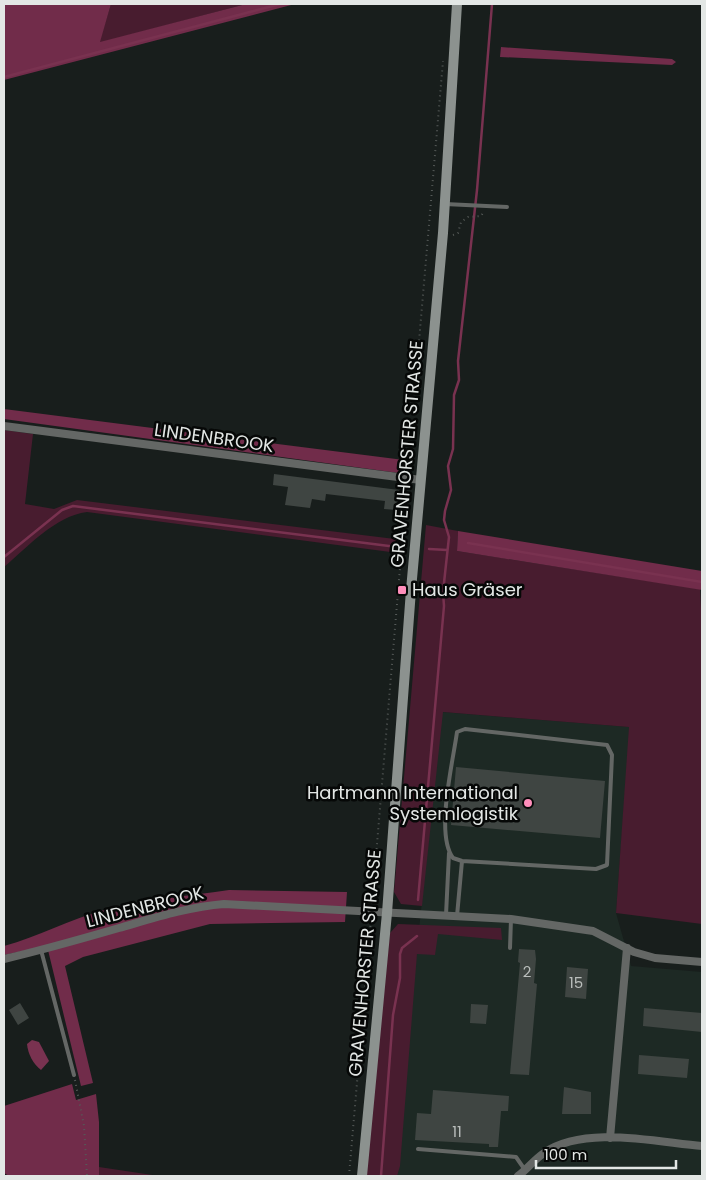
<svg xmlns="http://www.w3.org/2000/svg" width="706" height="1180" font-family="Poppins,sans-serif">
<rect width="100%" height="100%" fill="#181e1c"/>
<path fill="#1d2924" d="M442,712L630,727L616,913L631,966L702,972V1176H393Z"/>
<path fill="#481c2f" d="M111,4H246L99,43Z
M4,430L33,434L25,504L54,509L77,500L403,540L398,553L87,512C55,516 28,547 4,567Z
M426,525L458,531L457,551L700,589L702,627V924L616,913L629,727L443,712L422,906L401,904L394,892Z
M398,924L501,928L502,940L438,934L435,955L417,954L400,1166L397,1176H365L390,933Z
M99,1167L159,1176H99Z"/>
<path fill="#712c4a" d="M4,4H111L100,42L246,4H295L4,80Z
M501,47L672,59L676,62L672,65L500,57Z
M4,409L404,460L406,474L4,419Z
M458,531L702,571V590L457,551Z
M229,890L347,892L345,922L210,924L83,957L65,966L93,1083L81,1086L47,946L4,955V946C38,937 70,919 104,910C145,900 187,896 229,890Z
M72,1084L76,1100L96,1094L99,1122V1176H9L4,1173V1106Z"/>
<path fill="#793250" d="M32,1040L39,1042L49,1061L41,1070C33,1064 28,1054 27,1044Z"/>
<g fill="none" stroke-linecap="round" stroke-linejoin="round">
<path stroke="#793250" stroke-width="2.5" d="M4,77L280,4
M468,543L702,582
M429,549L447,550
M4,557L62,510L73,506L397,547
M418,900L444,606L443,592L449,537L444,520L445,511L451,490L448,466L453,449L454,395L459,380L458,361L477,190L492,4
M381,1176L393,1015L400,978V954L402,948L417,936"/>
</g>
<path fill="#3f4542" d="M274,474L399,490L397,510L384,509L385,501L326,494L325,501L312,499L310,508L285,505L288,487L273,485Z
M456,767L605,781L600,838L451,825Z
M519,949L535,950L536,959L534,983L537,984L529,1075L510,1074L520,963L518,962Z
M567,967L588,969L586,999L565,997Z
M20,1003L29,1018L18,1025L9,1010Z
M471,1004L488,1005L486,1024L470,1023Z
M644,1008L702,1013V1032L643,1026Z
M639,1055L689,1059L687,1078L638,1074Z
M564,1087L591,1092V1114H562Z
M433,1090L509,1096L508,1111H501L498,1147H489V1144L415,1140L417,1113L431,1114Z"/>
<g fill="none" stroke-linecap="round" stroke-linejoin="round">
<path stroke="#555a58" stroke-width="2" stroke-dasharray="1 4" stroke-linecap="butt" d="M453,235L458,233L461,222L468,217L481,216L483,213
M408,470L443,61
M372,904L401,556L404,548
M75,1080L84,1126L87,1176
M349,1176L371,919"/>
<path stroke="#646765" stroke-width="4" d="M445,204L507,207
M465,729L607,745L612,755L607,865L596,869L462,861L453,858C435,834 453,762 457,732Z
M446,915L449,853
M457,916L462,861
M510,948L511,919
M41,950L74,1075
M418,1149L516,1157L525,1170"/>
<path stroke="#646765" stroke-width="8" d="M4,426L421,480
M4,959C43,950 81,939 119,928C154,918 188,907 224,904L511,919L593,931L634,952L655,958L702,962
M610,1138L627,948
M518,1176C527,1169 535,1159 544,1153C584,1125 656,1142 702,1146"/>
<path stroke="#8c928f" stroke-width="10" d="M362,1176L387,913L411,590L443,233L457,4"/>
</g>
<g fill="#ff8ebb" stroke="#060807" stroke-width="2">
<rect x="397" y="585" width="10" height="10" rx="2.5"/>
<circle cx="528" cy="803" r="5"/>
</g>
<g text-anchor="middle" stroke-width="5" stroke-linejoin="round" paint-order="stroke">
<g font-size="15" fill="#babebc">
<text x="527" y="977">2</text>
<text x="576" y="988">15</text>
<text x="457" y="1137">11</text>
</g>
<g font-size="18" fill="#e3e7e5" stroke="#060807">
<text transform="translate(214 438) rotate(8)" y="6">LINDENBROOK</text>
<text transform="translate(407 454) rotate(-85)" y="6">GRAVENHORSTER STRASSE</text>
<text transform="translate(145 907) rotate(-14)" y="6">LINDENBROOK</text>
<text transform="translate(365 963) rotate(-85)" y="6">GRAVENHORSTER STRASSE</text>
</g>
<g font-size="18" fill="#e3e7e5" stroke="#060807" text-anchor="start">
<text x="412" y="596">Haus Gräser</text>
<text x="518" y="799" text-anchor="end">Hartmann International<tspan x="518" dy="21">Systemlogistik</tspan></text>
</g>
</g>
<rect width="706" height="1180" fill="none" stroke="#e3e7e5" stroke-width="10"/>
<path d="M536 1160v8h140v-8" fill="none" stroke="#e3e7e5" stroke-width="2.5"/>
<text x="544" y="1160" font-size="15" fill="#e3e7e5" stroke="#060807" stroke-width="4" paint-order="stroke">100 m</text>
</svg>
